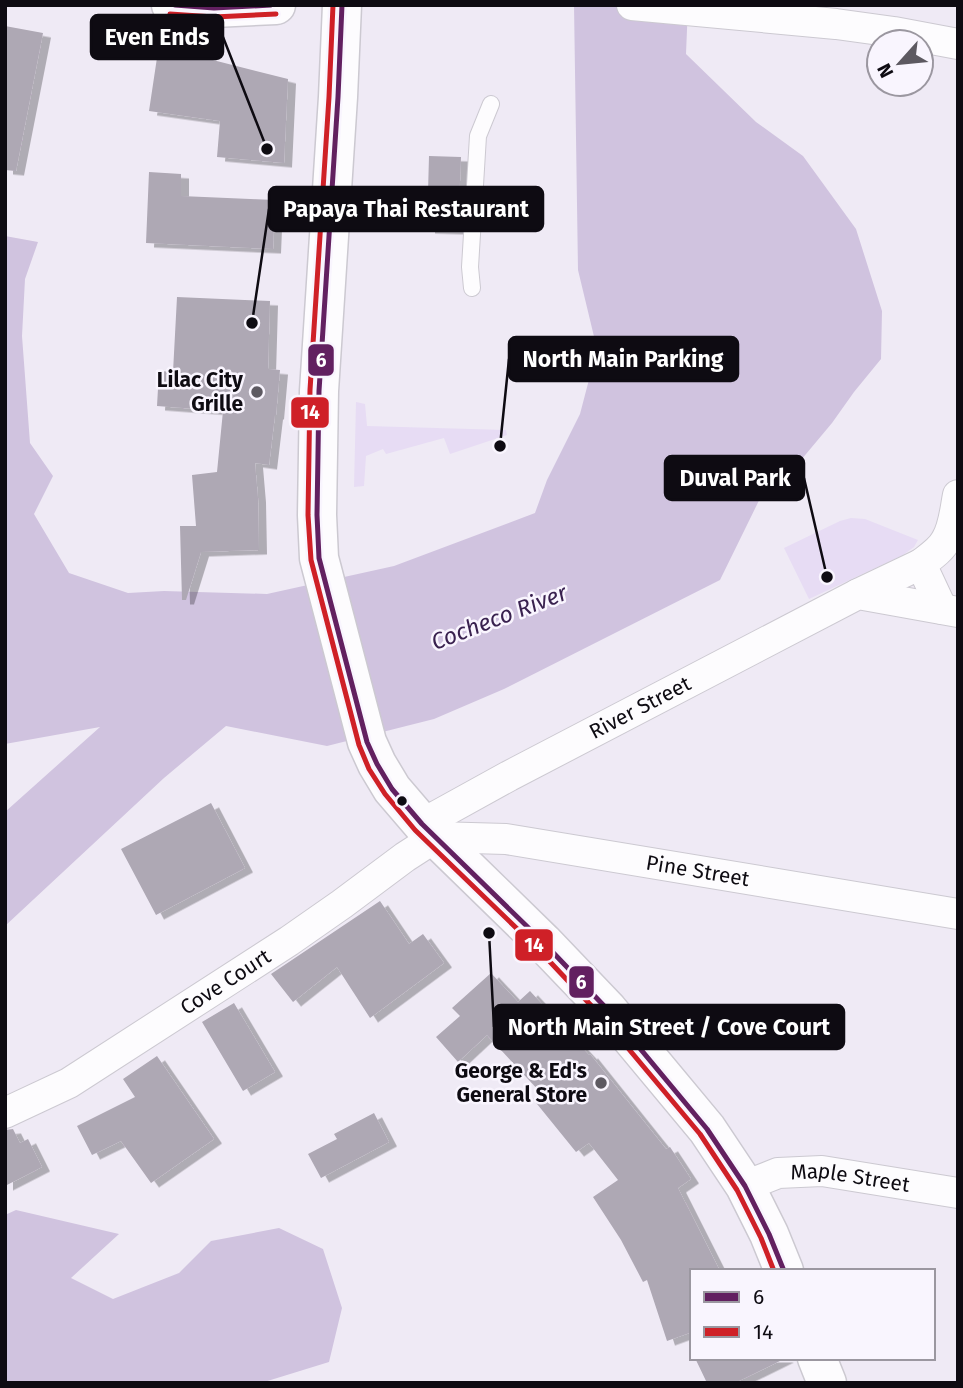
<svg xmlns="http://www.w3.org/2000/svg" width="963" height="1388" font-family="'Fira Sans',sans-serif">
<defs>
<filter id="shadow"><feDropShadow dx="8" dy="4.5" stdDeviation="0" flood-color="#0004"/></filter>
</defs>
<rect width="100%" height="100%" fill="#efeaf5"/>
<path fill="#e7dcf4" d="M356,402L365,404L367,426L506,430L507,435L450,454L444,438L386,454L383,449L366,456L364,486L354,487Z
M851,518L865,519L918,540L914,547L903,555L809,599L784,548L840,521Z"/>
<path fill="#d0c3df" d="M574,5H688L686,54L756,122L803,156L856,229L882,311L881,359L854,392L832,423L796,466L771,476L720,580L504,689L434,719L327,746L226,726L164,778L5,926V812L100,727L5,744V236L38,242L25,279L22,336L30,443L53,476L34,514L69,573L128,593L164,591L267,594L394,566L535,513L547,480L580,414L597,349L578,270Z
M16,1210L119,1234L71,1278L113,1299L179,1273L211,1241L279,1228L323,1249L342,1308L329,1362L261,1383H5V1215Z"/>
<path fill="#aea8b4" filter="url(#shadow)" d="M5,26L43,33L16,171L5,170Z
M158,51L201,57L288,79L284,163L217,157L220,121L149,111Z
M429,156L461,157L458,230L427,229Z
M149,172L181,174V196L275,200L273,249L146,243Z
M177,297L270,301L268,369L280,370L276,415H275L269,465L255,463L258,498L259,550L201,552L186,600H182L180,526H196L192,475L217,472L223,411L157,406L159,371L173,372Z
M211,803L245,868L156,915L121,849Z
M380,901L409,944L423,934L444,963L370,1018L337,967L293,1002L271,974Z
M491,973L518,1002L530,991L589,1055L590,1054L666,1149L670,1147L691,1179L678,1188L720,1271H692V1332L667,1341L647,1280L643,1282L621,1240L593,1197L618,1180L589,1143L576,1152L533,1099L541,1093L487,1035L458,1062L436,1037L460,1016L452,1008Z
M234,1003L275,1072L243,1091L202,1022Z
M157,1056L214,1139L151,1183L121,1141L92,1155L77,1126L135,1097L123,1079Z
M374,1113L389,1142L321,1178L308,1154L337,1139L334,1134Z
M13,1129L20,1143L28,1139L42,1167L5,1186V1130Z
M695,1358H786L735,1383H707Z"/>
<g fill="none" stroke-linecap="round" stroke-linejoin="round">
<defs>
<path id="service" d="M472,288L470,267L478,136L491,104"/>
<g id="minor">
<path d="M632,5L836,24L894,32L958,44"/>
<path d="M858,594L921,564"/>
<path d="M942,609L921,564C930,557 941,550 946,540C954,527 955,510 958,495"/>
<path id="s1" d="M422,824L509,776L858,594L958,612"/>
<path id="s2" d="M5,1113L69,1083L289,941L342,904L405,857L436,837L506,839L958,914"/>
<path id="s3" d="M745,1186L778,1173L822,1171L958,1193"/>
</g>
<path id="secondary" d="M171,5L214,8L276,5
M342,5L338,97L319,391L317,515L319,558L367,742L377,764L392,789L422,824L543,942L608,1010L707,1129L745,1186L769,1234L784,1271
M817,1358L827,1383"/>
</defs>
<use href="#service" stroke="#ccc9d1" stroke-width="18"/>
<use href="#minor" stroke="#ccc9d1" stroke-width="32"/>
<use href="#secondary" stroke="#ccc9d1" stroke-width="41"/>
<use href="#service" stroke="#fdfcfe" stroke-width="16"/>
<use href="#minor" stroke="#fdfcfe" stroke-width="30"/>
<use href="#secondary" stroke="#fdfcfe" stroke-width="38"/>
<defs>
<path id="bus-1" d="M175,5L214,8L271,5
M342,5L338,97L319,391L317,515L319,558L367,742L377,764L392,789L422,824L543,942L608,1010L707,1129L745,1186L769,1234L784,1271"/>
<path id="bus-2" d="M333,5L329,97L310,390L308,515L311,560L359,745L369,769L385,794L415,830L537,948L601,1016L700,1134L737,1190L761,1238L774,1271
M170,14L214,17L276,14"/>
</defs>
<use href="#bus-1" stroke="#f9f5fe" stroke-width="10"/>
<use href="#bus-2" stroke="#f9f5fe" stroke-width="10"/>
<use href="#bus-1" stroke="#622060" stroke-width="5"/>
<use href="#bus-2" stroke="#cf2027" stroke-width="5"/>
</g>
<g fill="#5d5961" stroke="#f9f5fe" stroke-width="2.5">
<circle cx="257" cy="392" r="7"/>
<circle cx="601" cy="1083" r="7"/>
</g>
<circle fill="#0e0b12" stroke="#f9f5fe" stroke-width="2.5" cx="402" cy="801" r="6"/>
<g text-anchor="middle" stroke-width="5" stroke-linejoin="round" paint-order="stroke">
<g font-size="21" font-weight="bold" fill="#0e0b12" stroke="#f9f5fe" text-anchor="end">
<text x="243" y="387">Lilac City<tspan x="243" dy="24">Grille</tspan></text>
<text x="587" y="1078">George &amp; Ed's<tspan x="587" dy="24">General Store</tspan></text>
</g>
<g font-size="21" fill="#0e0b12" stroke="#f9f5fe">
<text dy="7" stroke="none"><textPath href="#s1" startOffset="247">River Street</textPath></text>
<text dy="7" stroke="none"><textPath href="#s2" startOffset="777">Pine Street</textPath></text>
<text dy="7" stroke="none"><textPath href="#s2" startOffset="257">Cove Court</textPath></text>
<text dy="7" stroke="none"><textPath href="#s3" startOffset="108">Maple Street</textPath></text>
</g>
<g font-size="23" font-style="italic" fill="#39214f" stroke="#f9f5fe">
<text transform="translate(499 617) rotate(-21)" y="8">Cocheco River</text>
</g>
</g>
<path fill="none" stroke="#0e0b12" stroke-width="2.5" d="M267 149L223 37M252 323L269 209M500 446L509 359M827 577L804 478M489 933L494 1027"/>
<g fill="#0e0b12" stroke="#f9f5fe" stroke-width="2.5">
<circle cx="267" cy="149" r="7"/>
<circle cx="252" cy="323" r="7"/>
<circle cx="500" cy="446" r="7"/>
<circle cx="827" cy="577" r="7"/>
<circle cx="489" cy="933" r="7"/>
</g>
<g fill="#0e0b12" stroke="#0e0b12" stroke-width="2.5">
<rect x="91" y="15" width="132" height="44" rx="7"/>
<rect x="269" y="187" width="274" height="44" rx="7"/>
<rect x="509" y="337" width="229" height="44" rx="7"/>
<rect x="665" y="456" width="139" height="44" rx="7"/>
<rect x="494" y="1005" width="350" height="44" rx="7"/>
</g>
<g font-size="23" text-anchor="middle" font-weight="bold" fill="#fff">
<text x="157" y="45">Even Ends</text>
<text x="406" y="217">Papaya Thai Restaurant</text>
<text x="623" y="367">North Main Parking</text>
<text x="735" y="486">Duval Park</text>
<text x="669" y="1035">North Main Street / Cove Court</text>
</g>
<g stroke="#f9f5fe" stroke-width="2.5">
<rect x="307" y="343" width="28" height="34" rx="7" fill="#622060"/>
<rect x="290" y="396" width="40" height="33" rx="7" fill="#cf2027"/>
<rect x="514" y="928" width="40" height="34" rx="7" fill="#cf2027"/>
<rect x="568" y="965" width="27" height="34" rx="7" fill="#622060"/>
</g>
<g font-size="19" text-anchor="middle" font-weight="bold" fill="#fff">
<text x="321" y="367">6</text>
<text x="310" y="419">14</text>
<text x="534" y="952">14</text>
<text x="581" y="989">6</text>
</g>
<rect width="963" height="1388" fill="none" stroke="#0e0b12" stroke-width="14"/>
<rect x="690" y="1269" width="245" height="91" fill="#f9f5fe" stroke="#9b97a0" stroke-width="2"/>
<rect x="704" y="1292" width="35" height="10" fill="#622060" stroke="#9b97a0" stroke-width="2"/>
<text x="753" y="1304" font-size="21" fill="#0e0b12">6</text>
<rect x="704" y="1327" width="35" height="10" fill="#cf2027" stroke="#9b97a0" stroke-width="2"/>
<text x="753" y="1339" font-size="21" fill="#0e0b12">14</text>
<g transform="translate(900 63) rotate(243)"><circle r="33" fill="#f9f5fe" stroke="#9b97a0" stroke-width="2"/>
<path d="M0-5L12 26L0 18L-12 26Z" fill="#5d5961"/>
<text y="-10" font-size="19" font-weight="bold" text-anchor="middle" fill="#0e0b12">N</text>
</g>
</svg>
